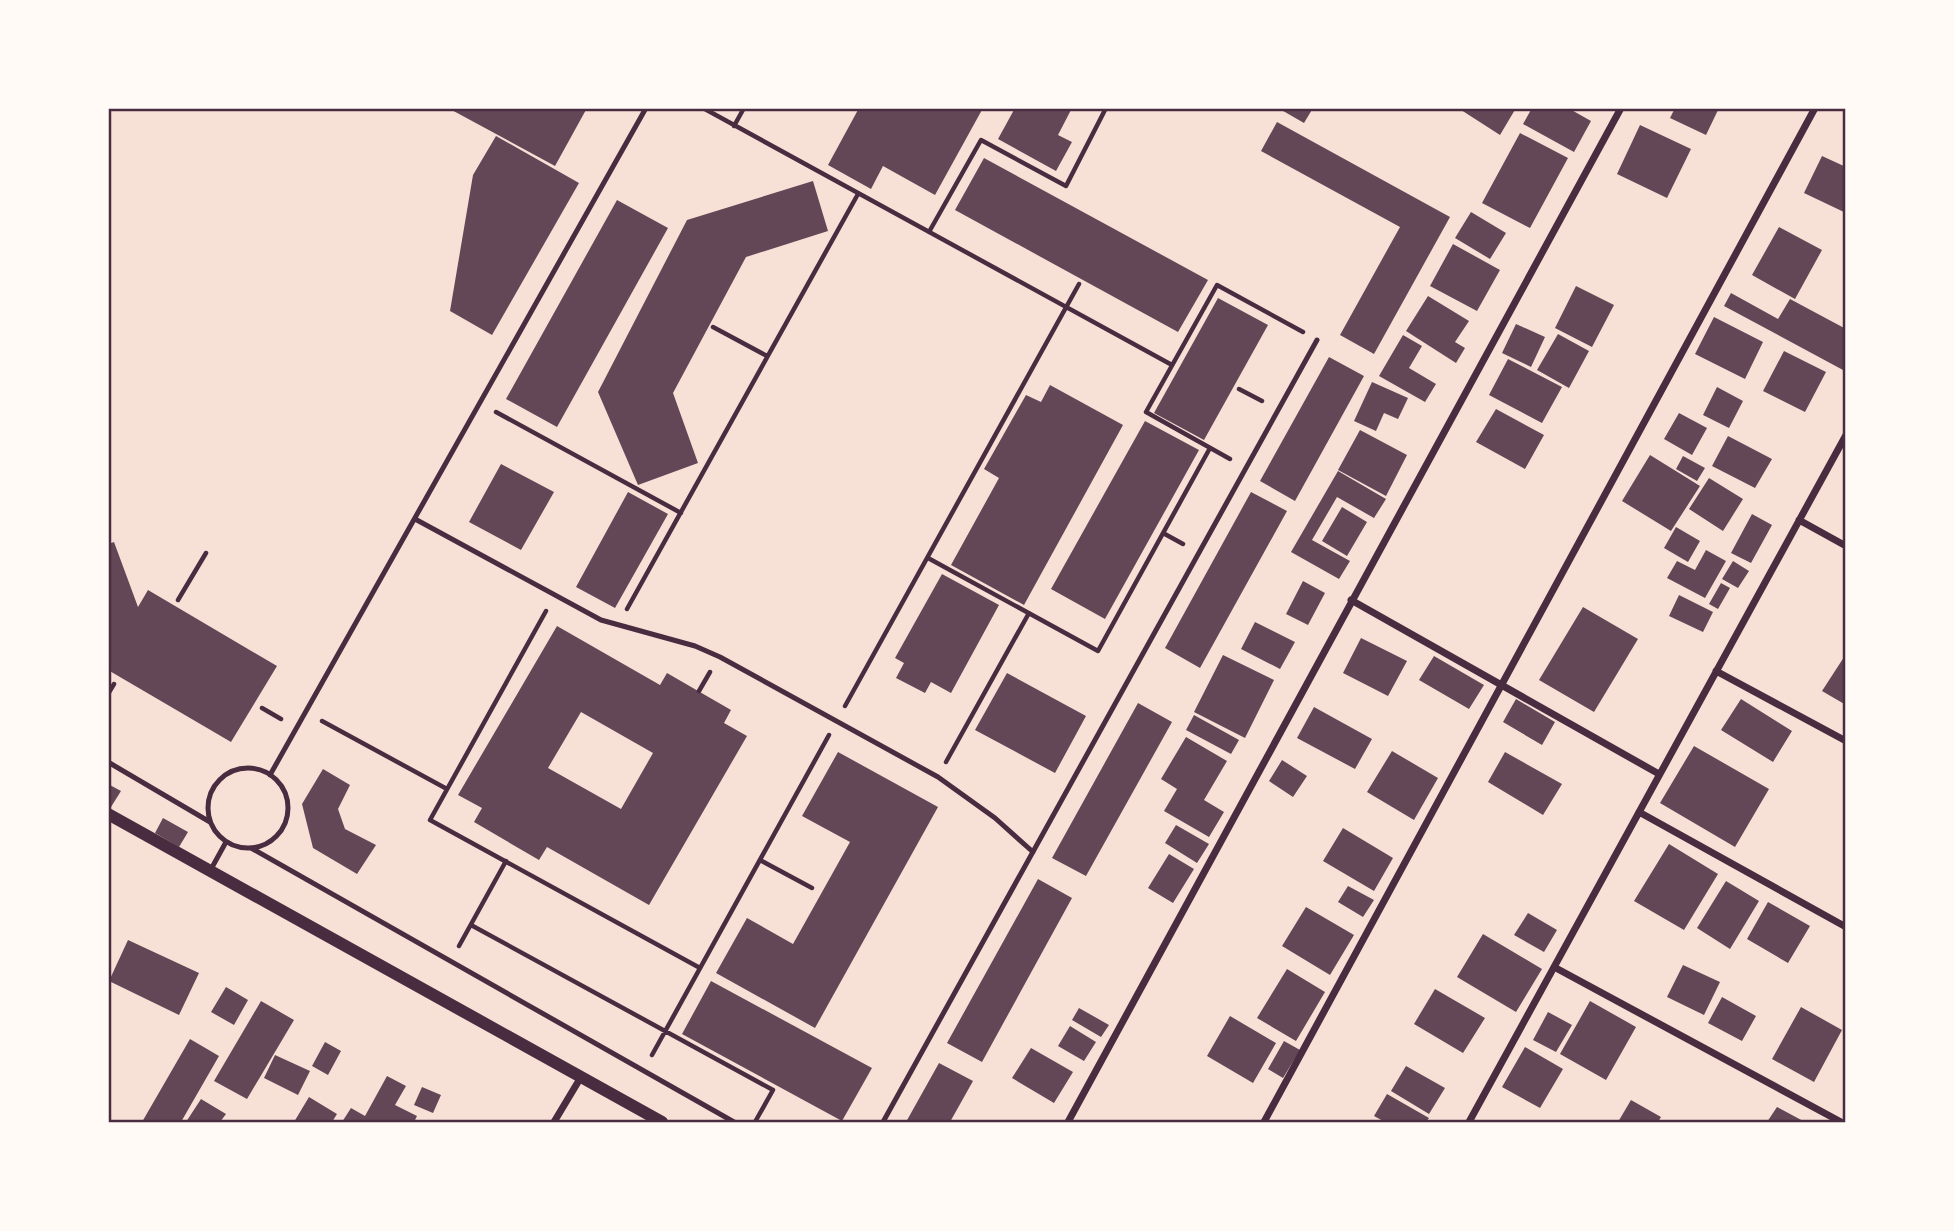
<svg xmlns="http://www.w3.org/2000/svg" width="1954" height="1231" font-family="'Space Grotesk',sans-serif">
<rect width="100%" height="100%" fill="#f7e1d7"/>
<path fill="#644757" fill-rule="evenodd" d="M448,108H587L555,166Z
M859,108H983L935,195L883,166L871,189L828,165Z
M1015,108H1072L1058,135L1072,142L1056,171L998,139Z
M1278,108H1313L1304,123Z
M1458,108H1516L1500,135Z
M1532,108H1568L1591,121L1574,152L1523,124Z
M1675,108H1719L1706,135L1670,118Z
M1277,122L1450,217L1374,354L1340,335L1400,227L1261,151Z
M1640,125L1691,149L1667,198L1617,174Z
M1520,133L1568,158L1530,228L1482,203Z
M496,136L579,183L492,335L450,311L473,175Z
M1822,156L1846,167V213L1804,193Z
M984,158L1208,280L1178,332L955,210Z
M813,181L828,231L746,257L673,393L698,463L638,485L598,392L687,220Z
M617,200L668,228L557,427L506,399Z
M1471,212L1506,233L1490,259L1455,238Z
M1779,227L1822,250L1795,299L1752,275Z
M1453,244L1500,270L1477,311L1430,286Z
M1576,286L1614,305L1592,347L1555,328Z
M1731,293L1778,319L1790,299L1846,329V365L1843,370L1724,306Z
M1428,296L1469,321L1455,342L1465,348L1456,363L1406,331Z
M1218,298L1268,325L1204,440L1154,413Z
M1714,317L1763,342L1745,379L1695,354Z
M1516,324L1545,337L1531,367L1502,353Z
M1558,334L1589,351L1569,388L1537,370Z
M1403,335L1422,346L1409,368L1436,384L1425,402L1379,376Z
M1784,351L1826,372L1805,412L1763,391Z
M1329,357L1364,376L1295,501L1260,481Z
M1508,359L1562,387L1542,423L1489,395Z
M1372,382L1408,398L1398,419L1384,413L1376,431L1354,421Z
M1050,385L1123,425L1024,605L951,565L999,478L984,469L1026,395L1041,402Z
M1717,387L1743,401L1729,428L1703,415Z
M1496,409L1544,435L1525,469L1476,442Z
M1679,413L1707,428L1692,455L1664,439Z
M1145,421L1199,450L1105,619L1051,589Z
M1360,430L1407,455L1386,496L1338,470Z
M1728,436L1772,459L1755,488L1712,466Z
M1650,455L1700,486L1671,531L1622,501Z
M1683,456L1705,468L1697,481L1676,469Z
M501,464L554,492L521,550L469,522Z
M1338,471L1386,499L1374,518L1337,497L1312,540L1350,561L1339,579L1291,552Z
M1709,478L1743,499L1723,531L1689,509Z
M628,492L668,514L615,608L576,587Z
M1251,492L1287,511L1200,668L1165,648Z
M1342,507L1367,522L1347,556L1322,541Z
M1752,514L1772,525L1751,563L1731,553Z
M1676,527L1700,541L1688,562L1664,548Z
M114,542L138,607L148,590L277,666L231,742L108,670V544Z
M1706,550L1726,561L1705,598L1667,578L1677,561L1695,570Z
M1733,561L1749,571L1738,588L1722,579Z
M942,574L999,605L951,693L931,682L925,693L896,678L904,663L895,658Z
M1303,581L1325,593L1308,625L1286,614Z
M1721,583L1730,588L1718,609L1709,604Z
M1679,595L1713,612L1703,632L1669,616Z
M1583,607L1638,639L1594,712L1539,680Z
M1255,622L1295,642L1280,669L1241,649Z
M557,626L660,685L667,673L731,710L724,723L747,736L649,905L547,847L539,860L474,822L482,808L458,795ZM581,712L653,753L621,809L548,768Z
M1361,638L1407,661L1388,696L1343,673Z
M1846,654V705L1822,691Z
M1223,655L1274,680L1245,738L1194,712Z
M1434,656L1484,685L1469,709L1419,680Z
M1007,673L1086,716L1055,773L975,730Z
M1516,699L1555,722L1542,745L1503,722Z
M1741,699L1792,731L1773,762L1721,730Z
M1138,703L1172,722L1086,876L1052,858Z
M1314,707L1372,739L1355,769L1297,738Z
M1194,715L1239,740L1231,754L1186,730Z
M1186,737L1227,761L1204,800L1224,812L1209,837L1164,811L1177,789L1161,779Z
M1694,746L1769,789L1735,847L1660,803Z
M1392,751L1438,778L1414,820L1367,792Z
M838,752L938,807L815,1028L716,973L747,918L793,944L850,842L802,816Z
M1505,752L1562,784L1543,815L1488,782Z
M1282,760L1307,776L1293,797L1269,781Z
M323,769L350,785L338,809L345,829L376,845L357,874L313,848L302,804Z
M108,784L121,791L111,807L108,805Z
M163,818L188,832L179,847L155,833Z
M1176,825L1209,844L1197,863L1165,843Z
M1343,828L1393,858L1374,891L1323,861Z
M1669,844L1718,874L1684,930L1634,901Z
M1169,854L1194,869L1173,903L1148,888Z
M1038,879L1072,898L982,1062L947,1043Z
M1726,881L1759,901L1730,949L1697,928Z
M1348,886L1374,900L1363,917L1338,902Z
M1768,902L1810,926L1788,963L1747,939Z
M1306,907L1354,935L1330,975L1282,946Z
M1528,913L1557,930L1544,952L1514,935Z
M1483,934L1542,969L1516,1012L1457,977Z
M128,940L199,973L179,1015L109,981Z
M1683,965L1720,982L1704,1015L1667,997Z
M1287,969L1325,992L1296,1041L1257,1018Z
M711,981L872,1068L842,1121L682,1034Z
M226,987L248,1000L234,1025L211,1012Z
M1435,989L1485,1018L1463,1053L1414,1024Z
M1722,997L1756,1016L1742,1041L1708,1023Z
M261,1001L294,1020L247,1099L214,1081Z
M1590,1001L1636,1027L1606,1080L1560,1054Z
M1801,1007L1842,1030L1814,1082L1772,1059Z
M1079,1008L1109,1025L1101,1037L1072,1020Z
M1548,1012L1572,1025L1556,1052L1533,1040Z
M1230,1016L1276,1043L1253,1083L1207,1056Z
M1070,1026L1096,1042L1084,1061L1058,1046Z
M190,1039L219,1056L181,1122H142Z
M1284,1041L1300,1050L1283,1078L1268,1069Z
M325,1042L341,1051L328,1075L312,1066Z
M1525,1047L1563,1069L1540,1108L1502,1087Z
M1031,1048L1073,1072L1054,1103L1012,1078Z
M275,1055L310,1071L298,1095L264,1078Z
M939,1063L973,1081L950,1122H906Z
M1406,1066L1445,1088L1429,1114L1391,1091Z
M387,1076L406,1086L395,1105L417,1116L414,1122H342L351,1108L365,1116Z
M422,1087L441,1095L433,1113L414,1105Z
M1387,1094L1429,1118L1426,1122H1385L1374,1116Z
M309,1097L337,1114L332,1122H294Z
M201,1099L226,1114L220,1122H186Z
M1631,1100L1661,1117L1658,1122H1618Z
M1777,1107L1805,1122H1767Z"/>
<g fill="none" stroke-linecap="round" stroke-linejoin="round">
<path stroke="#4a2c40" stroke-width="4.5" d="M703,108L1172,365
M734,126L744,108
M929,232L981,140L1066,186L1106,108
M713,327L767,356
M1239,389L1262,401
M496,412L681,513
M1230,459L1146,412L1217,285L1303,332
M1163,533L1183,544
M928,558L1098,651L1210,448
M178,600L206,553
M627,609L858,194
M546,611L430,820L700,968
M699,691L710,672
M108,694L114,684
M845,706L1079,284
M262,708L281,719
M322,721L447,789
M946,762L1029,613
M760,860L812,888
M471,925L773,1090L755,1122
M459,946L506,861
M652,1055L829,735"/>
<path stroke="#4a2c40" stroke-width="5" d="M415,519L601,620L695,646L720,657L938,777L995,818L1033,852
M108,762L210,822
M208 808a40 40 0 1 1 80 0a40 40 0 1 1-80 0Z
M270,775L646,108
M251,848L734,1122
M210,871L226,842
M883,1122L1317,340"/>
<path stroke="#4a2c40" stroke-width="7" d="M1799,520L1846,546
M1351,600L1659,774
M1716,671L1846,741
M1639,812L1846,927
M1554,967L1841,1122
M554,1122L581,1077
M1068,1122L1621,108
M1264,1122L1815,108
M1469,1122L1846,435"/>
<path stroke="#4a2c40" stroke-width="12" d="M108,814L662,1122"/>
</g>
<rect width="1954" height="1231" fill="none" stroke="#fffaf5" stroke-width="220"/>
<rect x="110" y="110" width="1734" height="1011" fill="none" stroke="#4a2c40" stroke-width="2.5"/>
</svg>
